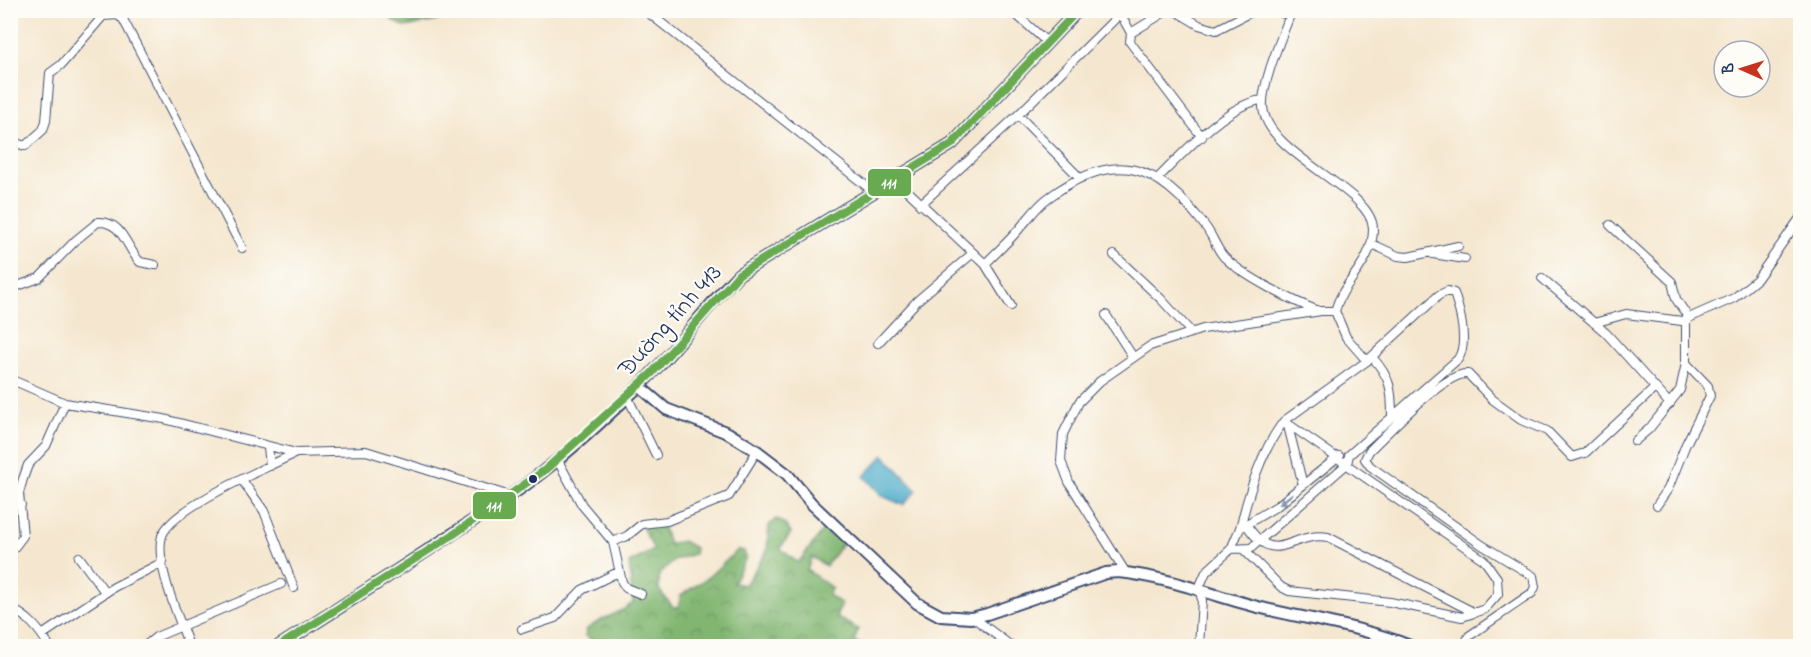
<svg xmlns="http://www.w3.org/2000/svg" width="1811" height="657" font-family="'Indie Flower',sans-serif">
<defs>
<pattern id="forest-crowns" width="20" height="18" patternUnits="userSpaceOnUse" patternTransform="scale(1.5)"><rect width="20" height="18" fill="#81b671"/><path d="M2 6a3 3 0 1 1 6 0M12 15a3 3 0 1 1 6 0" fill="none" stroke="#699460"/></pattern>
</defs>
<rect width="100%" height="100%" fill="#fdfcf7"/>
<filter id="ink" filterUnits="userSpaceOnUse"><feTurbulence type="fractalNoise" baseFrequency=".0167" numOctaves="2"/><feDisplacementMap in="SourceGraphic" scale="12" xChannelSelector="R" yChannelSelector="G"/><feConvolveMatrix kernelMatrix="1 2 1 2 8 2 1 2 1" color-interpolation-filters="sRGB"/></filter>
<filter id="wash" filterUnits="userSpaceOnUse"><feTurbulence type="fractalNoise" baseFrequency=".008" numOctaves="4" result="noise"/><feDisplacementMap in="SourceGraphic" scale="24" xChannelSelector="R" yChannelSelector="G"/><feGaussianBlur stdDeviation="1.35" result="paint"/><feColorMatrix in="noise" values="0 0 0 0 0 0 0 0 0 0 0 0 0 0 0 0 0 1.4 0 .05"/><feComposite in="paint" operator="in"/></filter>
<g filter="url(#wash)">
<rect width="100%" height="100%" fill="#f5e7cf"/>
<path fill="url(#forest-crowns)" stroke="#4e7268" stroke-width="1.5" d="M389,11V10L453,11L436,21L405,27L392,20Z
M776,519L784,523L791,533L780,548L798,563L827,525L844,541L826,566L812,557L807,570L832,588L828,595L842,604L836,617L858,629L854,642L866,646H603L585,636L587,629C603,617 617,615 633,603L629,563L654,550L642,527L647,523L662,526L669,544L683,541L695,548L694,554L675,560L659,574V590L673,607L678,608L681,595L706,579L738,550L744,551L746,558L733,583L745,585L767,551L769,525Z"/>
<path fill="#49aac8" stroke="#326c93" stroke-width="1.5" d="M884,455L917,490L903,505L882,496L864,476Z"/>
</g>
<g filter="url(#ink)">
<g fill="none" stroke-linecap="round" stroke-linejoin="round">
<defs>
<path id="street" d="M645,10L874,192
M1011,10L1048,43
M1174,10L1199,25L1216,30L1255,10
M1274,10L1290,16
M1292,10C1283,34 1261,84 1263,107C1266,155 1373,189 1373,229C1373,264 1343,280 1335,311
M1131,33L1130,42L1202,137
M1018,115L1080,178
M10,141L25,146L43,130L46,121L50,73L61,65L103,16L117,15L123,19L242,248
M1158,178C1182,154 1229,102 1263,100
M895,179L985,264L1011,306
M920,205L1018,115L1117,17H1122L1131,33L1168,10
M1610,225L1672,282L1676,299L1686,314V363L1680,390L1649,429L1635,441
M1372,244L1398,256L1408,257L1458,246
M1433,254L1465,259
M1114,255L1161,299L1191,332
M985,264C997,252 1009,241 1020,228C1029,218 1037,206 1048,198C1115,148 1157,163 1205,226C1213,236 1216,248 1224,257C1243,276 1294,302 1319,311
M1542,278L1606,333L1670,404
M10,289L39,278L76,240L98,222C123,221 126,248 140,262L155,265
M1106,315L1133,357
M1594,323L1626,314L1682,321L1734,298L1757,279L1800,218
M878,343L918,300L973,253
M1372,357C1391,378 1392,390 1392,417
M10,379L65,403L164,419L296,453L366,451L510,496
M627,396L656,455
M1288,426L1303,485
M268,447L270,466
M557,459L582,505L613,542L622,582L626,588L641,594
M242,480L264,511L294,588
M10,504L21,505
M1657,505L1668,489L1686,444L1710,396L1708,386L1686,363
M1246,524C1276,570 1290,531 1328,537L1475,613
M613,542L627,536L642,524L667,521L729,496L757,451
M1231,549L1251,548L1347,464L1349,455L1458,359C1469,342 1460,311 1454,293L1448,291L1439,295L1367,361L1284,421C1261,451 1249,492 1240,528
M1243,549L1281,587L1289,591L1390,602L1462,617L1485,609L1498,594L1497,578L1484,560L1284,421
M10,553L23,536L19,493L23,479L28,465L46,446L65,403
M79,557L105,592
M1126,573L1069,482L1061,461L1063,434L1079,402L1100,381L1150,346L1203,329L1321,311H1335L1346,337L1367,361
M10,609C27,614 41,632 49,646
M974,618L1011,646
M522,629L555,618L582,590L618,572
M42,635L114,587L163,562
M145,646L156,637L281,584
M189,646C180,621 154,562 162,536C171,508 268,467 296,453
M1199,646L1202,600L1199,588L1206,572L1231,549L1240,528L1277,506L1339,456
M1464,646L1469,636L1532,593L1535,587L1533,576L1482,545L1370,466L1365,459L1369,451C1387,434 1445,371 1468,374L1492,399L1521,420L1547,431L1572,457L1585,453L1655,388"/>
<path id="secondary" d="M639,386L666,409L728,433L757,451L787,474L812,504L917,603L941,616L971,618L987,614L1106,573L1118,572C1168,577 1214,596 1262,608C1311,620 1363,627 1410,646
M279,646C356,597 435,547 511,495C557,464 599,424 639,386C676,351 703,310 739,274L952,144L1078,10"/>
</defs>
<use href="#street" stroke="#3c4b6f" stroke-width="10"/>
<use href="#secondary" stroke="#3c4b6f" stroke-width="14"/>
<use href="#street" stroke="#fff" stroke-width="8"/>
<use href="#secondary" stroke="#fff" stroke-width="10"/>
<defs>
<path id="bus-1" d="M279,646L454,534L545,470L652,373L739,274L952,144L1078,10"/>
</defs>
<use href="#bus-1" stroke="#fdfcf7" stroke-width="12"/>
<use href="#bus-1" stroke="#68aa50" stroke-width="8"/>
</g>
<defs><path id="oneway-solid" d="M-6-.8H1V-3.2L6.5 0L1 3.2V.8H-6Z" transform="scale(1.5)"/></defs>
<use fill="#8d97ae" href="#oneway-solid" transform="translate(1286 499) rotate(141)"/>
</g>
<circle fill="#1b2f5e" stroke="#fdfcf7" stroke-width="2" cx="533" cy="479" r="5"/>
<g text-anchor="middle" stroke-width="4.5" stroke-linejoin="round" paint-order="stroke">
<g font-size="24" fill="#1b2f5e" stroke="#fdfcf7">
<text transform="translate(669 320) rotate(-48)" y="8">Đường tỉnh 413</text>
</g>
</g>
<g stroke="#fdfcf7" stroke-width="2">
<rect x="867" y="168" width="45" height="29" rx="6" fill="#68aa50"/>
<rect x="472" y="491" width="45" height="29" rx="6" fill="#68aa50"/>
</g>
<g font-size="16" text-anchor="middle" font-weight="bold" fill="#fff">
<text x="889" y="188">111</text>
<text x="494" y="511">111</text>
</g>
<rect width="1811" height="657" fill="none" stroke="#fdfcf7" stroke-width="36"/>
<g transform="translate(1742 69) rotate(273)"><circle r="28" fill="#fdfcf7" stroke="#a3aaba" stroke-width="1.5"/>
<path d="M0-4.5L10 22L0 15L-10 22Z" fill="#c8321e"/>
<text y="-9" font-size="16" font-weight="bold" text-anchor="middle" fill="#1b2f5e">B</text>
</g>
</svg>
